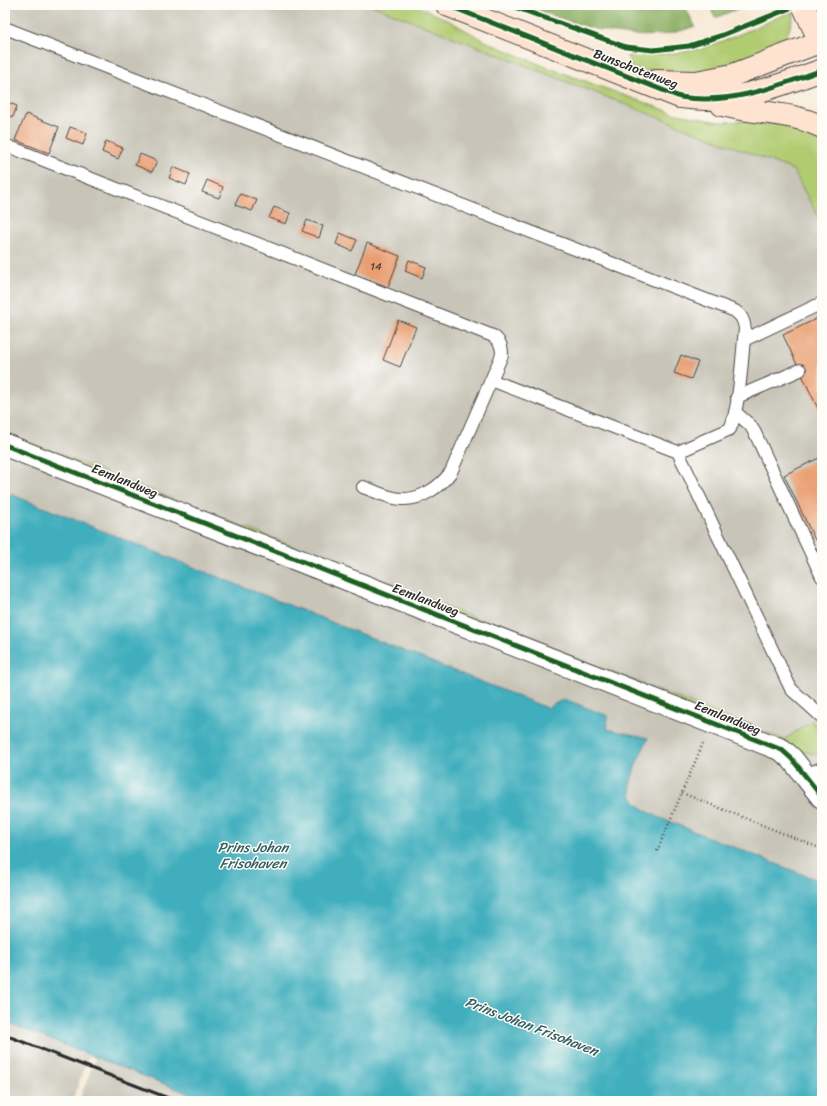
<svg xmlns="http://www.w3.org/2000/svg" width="827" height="1106" font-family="Sriracha,sans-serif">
<rect width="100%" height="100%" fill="#fdfcf7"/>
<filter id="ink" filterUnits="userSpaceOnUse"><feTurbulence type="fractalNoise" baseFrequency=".025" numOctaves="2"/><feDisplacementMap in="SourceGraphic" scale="8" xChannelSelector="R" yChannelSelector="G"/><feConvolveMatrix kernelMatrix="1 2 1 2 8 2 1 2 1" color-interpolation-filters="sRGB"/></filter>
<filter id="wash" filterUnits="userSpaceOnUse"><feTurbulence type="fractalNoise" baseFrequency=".012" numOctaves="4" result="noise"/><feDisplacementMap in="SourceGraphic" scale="16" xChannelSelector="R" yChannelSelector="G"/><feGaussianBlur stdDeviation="0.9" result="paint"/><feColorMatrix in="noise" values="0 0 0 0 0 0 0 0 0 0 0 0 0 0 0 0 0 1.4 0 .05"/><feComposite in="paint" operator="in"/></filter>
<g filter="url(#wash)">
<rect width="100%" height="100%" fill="#f7e8d4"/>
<path fill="#c8c4b8" d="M5,5H371L794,170L822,177V959L5,624Z
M5,1022L89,1055L72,1101H5Z
M96,1057L208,1101H79Z"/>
<path fill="#b1cb71" stroke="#6e7b4e" d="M371,5H415L444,18L487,42L546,67L673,113L718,122L762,120L785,124L822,136V224L793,170Z
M790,12L794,13C792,22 788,34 783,42C774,54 719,71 703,74C688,76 655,72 639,70L631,67L626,52C692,62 732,37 790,12Z
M5,433L784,740L812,721L822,735V751L813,754L802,751L5,438Z"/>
<path fill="#8caf63" stroke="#5c6d47" d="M522,5H605L639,14L661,5H684L695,26C635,50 580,24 522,5Z
M709,5H747L715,18Z"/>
<path fill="#40aebd" stroke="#366c74" d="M5,492L547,708L564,699L608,716L607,729L648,738C641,755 620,789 637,804C643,809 651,813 658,817L822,882V1101H208L5,1022Z"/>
<g id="blocks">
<path fill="#e99e71" d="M5,101L17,106L13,117L5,114Z
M26,114L59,127L49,153L15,140Z
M70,127L87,133L83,145L66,138Z
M106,141L123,148L118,159L102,152Z
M140,154L157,161L152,172L135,165Z
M173,167L190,174L186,185L169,178Z
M207,180L223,187L219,198L202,192Z
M240,194L257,200L252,211L235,205Z
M274,207L290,213L286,224L269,218Z
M307,220L323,226L319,238L302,231Z
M340,233L357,240L352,251L336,244Z
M367,243L400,256L388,287L355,274Z
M409,260L426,267L422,278L405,271Z
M822,316V417L783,335Z
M398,320L416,327L400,367L383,360Z
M681,355L698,362L691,379L674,373Z
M821,457L822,537L815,540L784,475Z"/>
</g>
</g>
<g filter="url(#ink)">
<use href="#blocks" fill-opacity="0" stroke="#4a4744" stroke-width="1"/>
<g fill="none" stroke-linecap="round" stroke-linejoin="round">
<defs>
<path id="lane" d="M5,28L735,311C742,316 744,321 745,329C742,355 740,407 730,429L678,452L491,380
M5,145L493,336C500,341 502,346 502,355L451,472C440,487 421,500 402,499C389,499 375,491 363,487
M744,340L822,303
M737,397L800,370
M735,412L750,425L755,433L822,577
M678,452L791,689L822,717
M806,775L822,768"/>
<path id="street" d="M5,445L782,750L792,759L822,797"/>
<path id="secondary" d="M447,5L680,97C731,105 775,87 822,70
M803,5L822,46
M656,81L696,82L733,75L822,41
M722,105C755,114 790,111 822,127"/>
</defs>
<use href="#lane" stroke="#4a4744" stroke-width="14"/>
<use href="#street" stroke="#4a4744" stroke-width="24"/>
<use href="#secondary" stroke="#4a4744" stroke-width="24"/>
<path stroke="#4a4744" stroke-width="2.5" stroke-dasharray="1 3" stroke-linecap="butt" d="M775,5L779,13
M682,793L822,849
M657,851L704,741"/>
<use href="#lane" stroke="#fff" stroke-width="12"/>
<use href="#street" stroke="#fff" stroke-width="22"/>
<use href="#secondary" stroke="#fee3d1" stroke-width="22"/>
<path stroke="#2b2b2b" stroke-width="3" d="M5,1035L176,1101"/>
<defs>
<path id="cycleway" d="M447,5L680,97C731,105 775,87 822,70
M509,5L626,47L653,50L689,46L720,36L798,5
M5,445L782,750L792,759L822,797"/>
</defs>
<use href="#cycleway" stroke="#fdfcf7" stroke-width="8"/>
<use href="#cycleway" stroke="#1b5e20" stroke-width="5"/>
</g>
</g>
<g text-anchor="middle" stroke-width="3" stroke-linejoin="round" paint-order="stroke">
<g font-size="11" fill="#5a483c">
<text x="376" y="270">14</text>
</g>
<g font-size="13" fill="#2b2b2b" stroke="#fdfcf7">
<text transform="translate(636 68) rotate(21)" y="5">Bunschotenweg</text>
<text transform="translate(125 480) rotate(22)" y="5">Eemlandweg</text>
<text transform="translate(426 599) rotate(21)" y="5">Eemlandweg</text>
<text transform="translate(728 717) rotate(22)" y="5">Eemlandweg</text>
</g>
<g font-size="14" font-style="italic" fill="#335f65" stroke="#fdfcf7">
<text x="253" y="852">Prins Johan<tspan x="253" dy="16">Frisohaven</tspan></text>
<text transform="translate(532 1026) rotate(21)" y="5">Prins Johan Frisohaven</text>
</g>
</g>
<rect width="827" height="1106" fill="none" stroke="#fdfcf7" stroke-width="20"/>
</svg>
